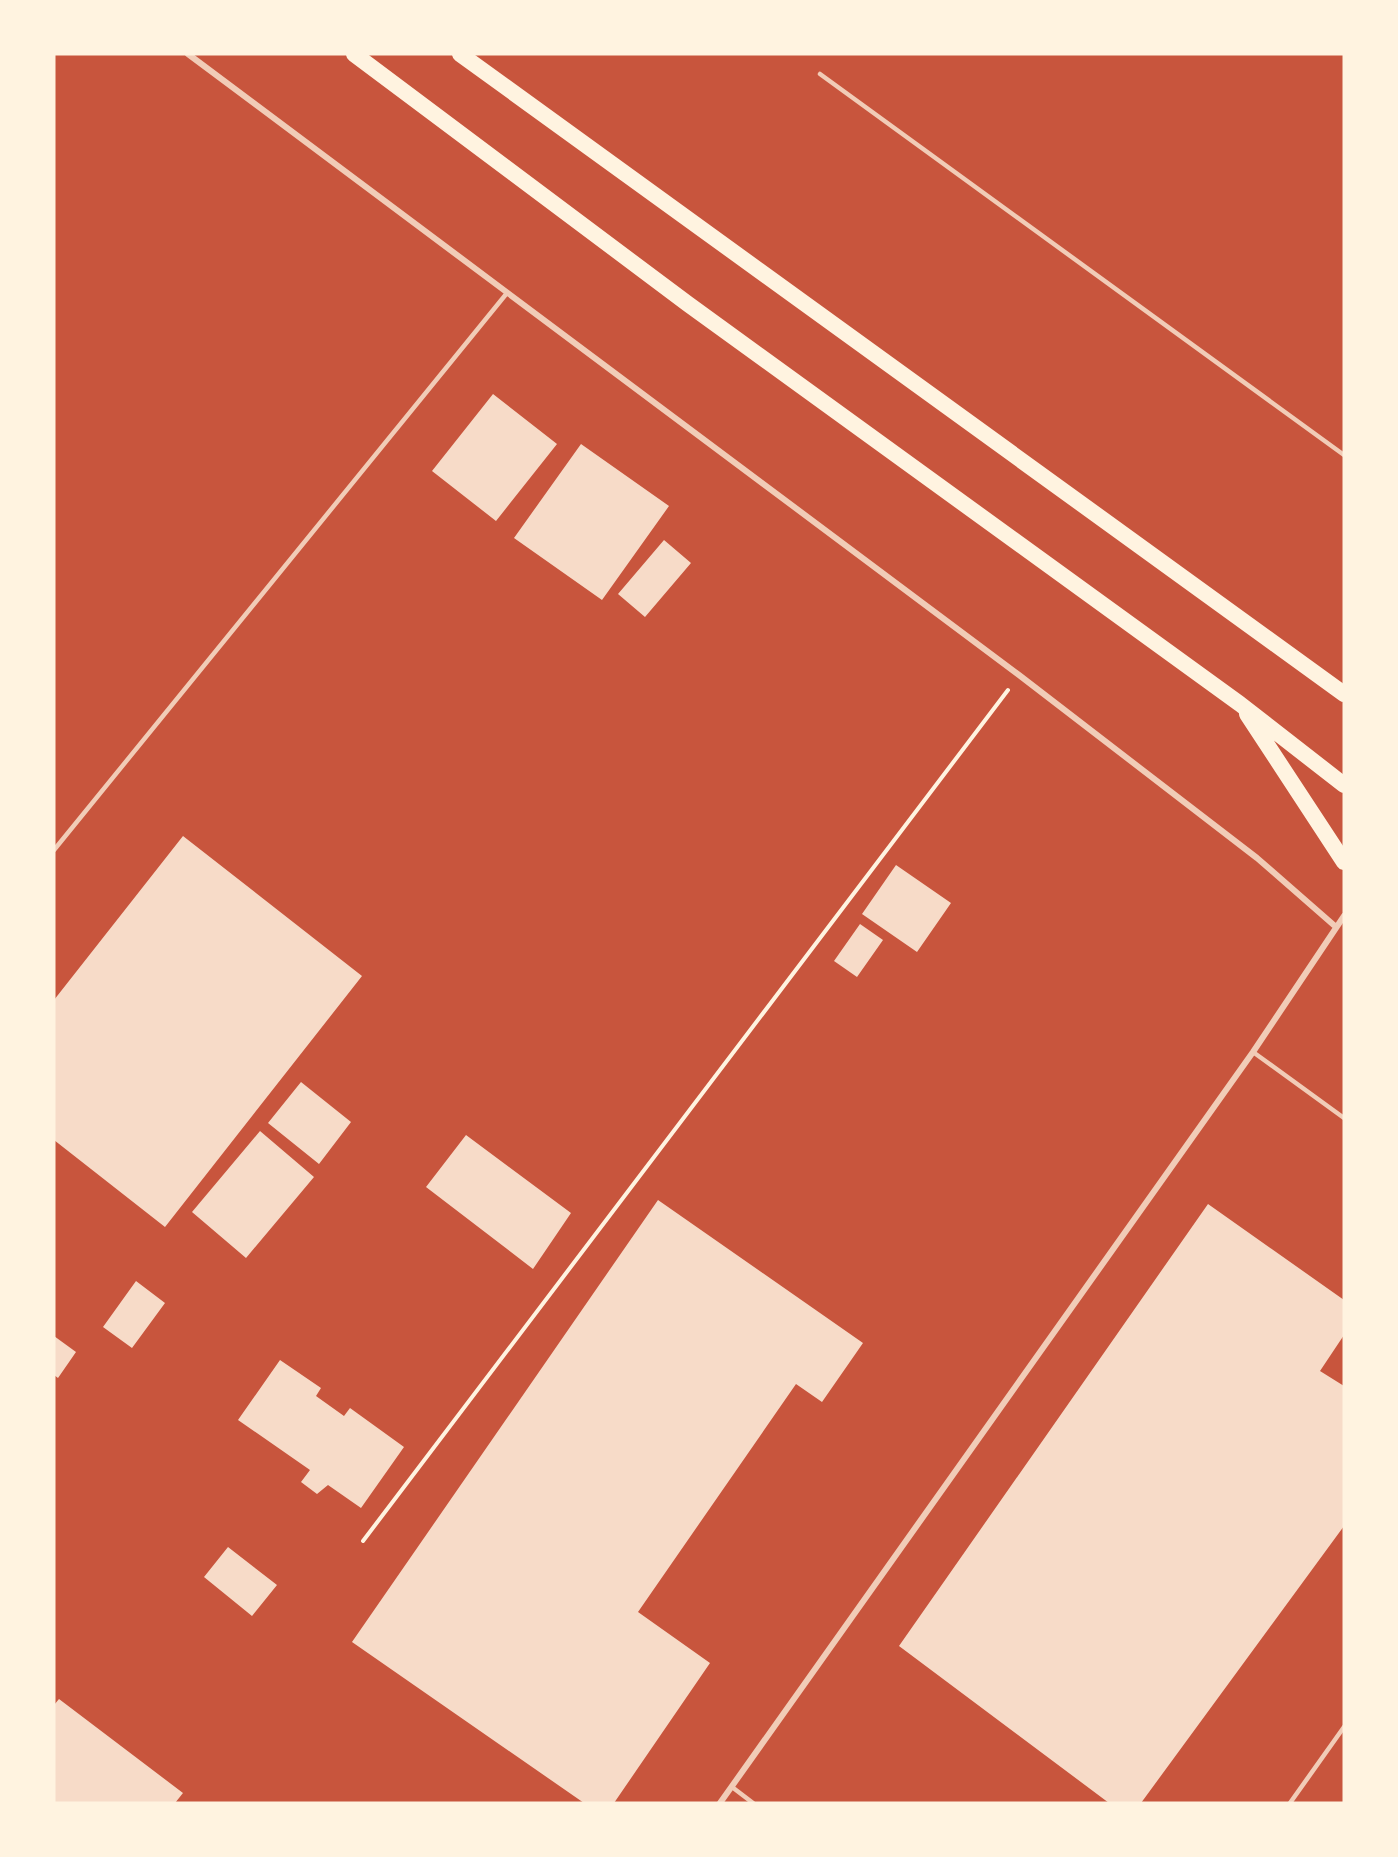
<svg xmlns="http://www.w3.org/2000/svg" width="1398" height="1857" font-family="Arial,sans-serif">
<rect width="100%" height="100%" fill="#c8553d"/>
<path fill="#f7dbc8" d="M493,394L557,444L496,521L432,471Z
M581,444L669,506L602,600L514,538Z
M664,540L691,563L645,617L618,594Z
M183,836L362,976L165,1227L54,1140V1000Z
M896,865L951,903L917,952L862,914Z
M860,924L883,940L857,977L834,961Z
M301,1082L351,1122L319,1164L268,1123Z
M260,1131L314,1177L246,1258L192,1212Z
M466,1135L571,1213L533,1269L426,1187Z
M658,1200L863,1343L822,1402L796,1384L638,1612L710,1663L614,1803H584L352,1642Z
M1208,1204L1344,1300V1335L1320,1371L1344,1386V1526L1141,1803H1109L899,1646Z
M136,1281L165,1303L132,1348L103,1327Z
M54,1336L76,1352L58,1378L54,1375Z
M280,1360L321,1388L316,1396L344,1416L350,1408L404,1447L361,1508L328,1485L317,1494L301,1482L310,1470L238,1420Z
M228,1547L277,1585L252,1616L204,1577Z
M59,1699L183,1793L175,1803H54V1705Z"/>
<g fill="none" stroke-linecap="round" stroke-linejoin="round">
<path stroke="#fff3e0" stroke-width="4" d="M363,1541L1008,690"/>
<path stroke="#f1ccb7" stroke-width="4.5" d="M820,74L1344,455
M54,850L507,293
M1253,1052L1344,1118
M732,1787L753,1803
M1290,1803L1344,1727"/>
<path stroke="#f1ccb7" stroke-width="6" d="M188,54L1019,675L1257,858L1336,927
M720,1803L1253,1052L1344,916"/>
<path stroke="#fff3e0" stroke-width="16" d="M354,54L688,304L1240,704L1344,785
M460,54L1344,694
M1247,714L1344,862"/>
</g>
<rect width="1398" height="1857" fill="none" stroke="#fff3e0" stroke-width="111"/>
</svg>
